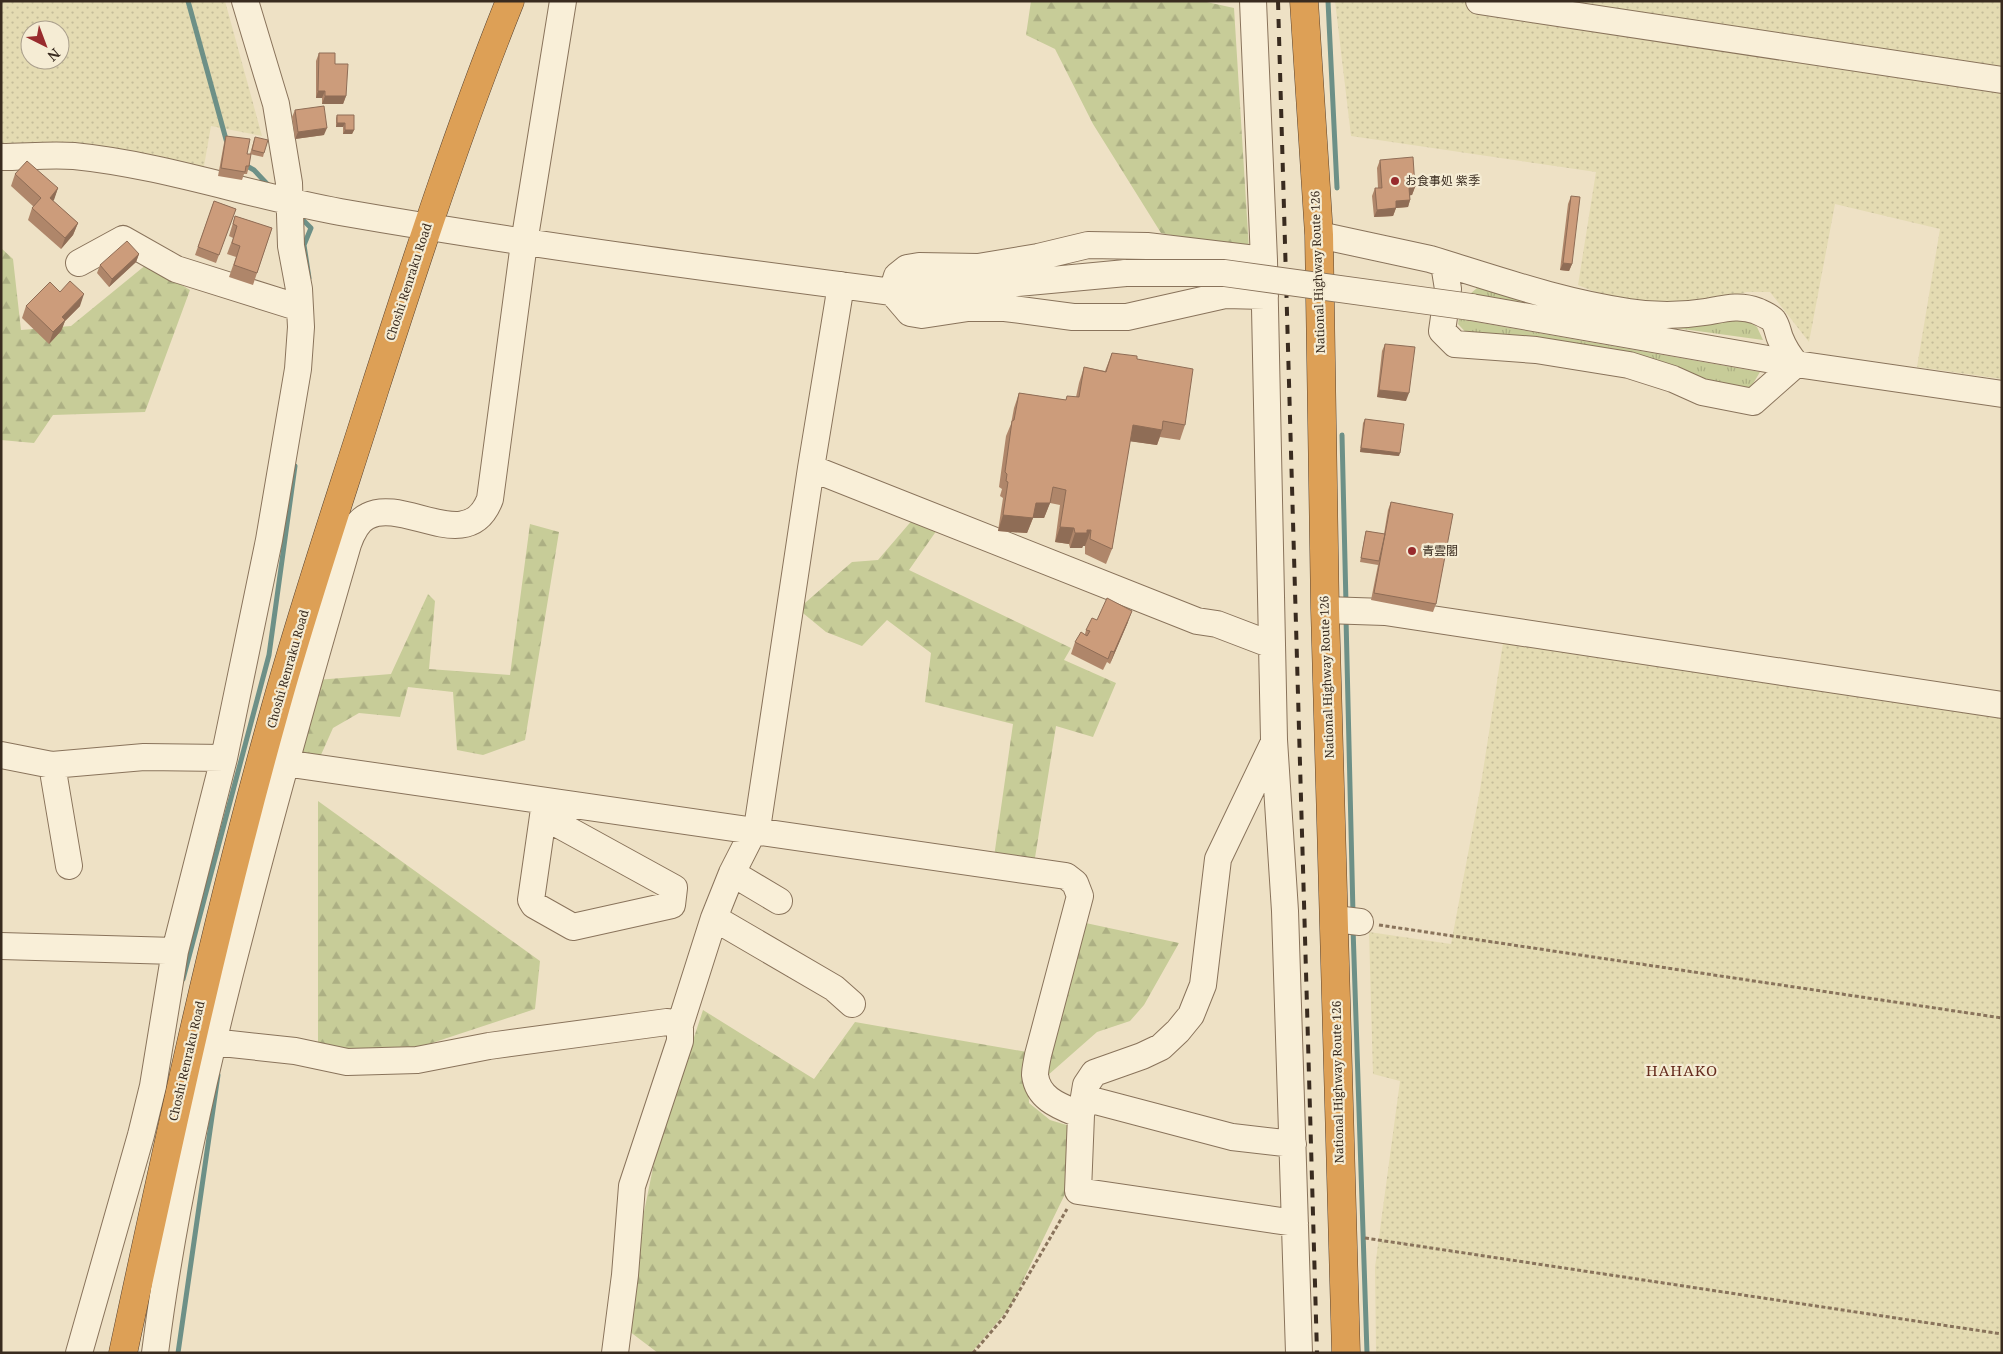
<svg xmlns="http://www.w3.org/2000/svg" width="2003" height="1354" font-family="'Noto Serif','Noto Sans JP',serif">
<defs>
<pattern id="farmland-dots" width="8" height="8" patternUnits="userSpaceOnUse" patternTransform="scale(1.25)"><rect width="8" height="8" fill="#e4dbb2"/><path d="M2 2h.1M6 6h.1" fill="none" stroke="#c4bc99" stroke-width="1.8" stroke-linecap="round"/></pattern>
<pattern id="grass-tufts" width="24" height="20" patternUnits="userSpaceOnUse" patternTransform="scale(1.25)"><rect width="24" height="20" fill="#c7cc98"/><path d="M3 7l-1-3M5 7V3M7 7l1-3M15 17l-1-3M17 17v-4M19 17l1-3" fill="none" stroke="#acaf83"/></pattern>
<pattern id="forest-firs" width="22" height="20" patternUnits="userSpaceOnUse" patternTransform="scale(1.25)"><rect width="22" height="20" fill="#c7cc98"/><path d="M5 1l3.5 6h-7zM16 11l3.5 6h-7z" fill="#acaf83"/></pattern>
</defs>
<rect width="100%" height="100%" fill="#eee1c5"/>
<path fill="url(#farmland-dots)" fill-rule="evenodd" d="M1,1H225L262,136L211,126L203,172L1,146ZM30,30H60V60H30Z
M1335,1H2002V379L1917,367L1940,229L1835,204L1809,342L1770,292H1747L1700,305L1620,302L1578,285L1596,172L1351,136Z
M1503,643L2002,716V1353H1376L1375,1267L1400,1081L1373,1074L1369,932L1451,944L1480,790Z"/>
<path fill="url(#grass-tufts)" d="M1477,288L1745,319L1757,327L1763,340L1464,299Z
M1459,319L1760,372L1751,387L1738,391L1471,338L1458,324Z"/>
<path fill="url(#forest-firs)" d="M1031,1H1202L1234,8L1249,250L1161,233L1093,124L1055,49L1026,35Z
M1,248L13,259L21,330L71,326L147,264L190,290L145,412L53,415L34,443L1,440Z
M914,518L937,530L909,570L1071,648L1064,660L1116,683L1093,737L1056,726L1034,864L994,857L1013,724L925,702L931,653L887,620L862,646L826,632L798,609L852,562L878,560Z
M530,524L559,532L525,740L483,755L457,750L453,692L408,687L400,717L359,713L333,728L316,766L270,755L292,682L391,674L428,594L435,601L429,669L510,675Z
M318,801L540,961L535,1009L344,1072L318,1052Z
M1081,922L1179,943L1144,1005L1130,1021L1097,1032L1047,1076Z
M703,1010L814,1079L855,1022L1027,1052L1029,1103L1050,1120L1070,1126L1067,1190L1010,1307L971,1353H658L621,1325L656,1153Z"/>
<g fill="none" stroke-linecap="round" stroke-linejoin="round">
<path stroke="#6d9087" stroke-width="5" d="M188,1L227,143
M1328,1L1337,188
M245,165L254,170L270,187
M299,216L311,228L304,245L309,278
M1342,435L1346,604
M1346,618L1353,914
M1353,928L1367,1353
M183,979L269,655L295,466
M178,1353L218,1075"/>
<defs>
<path id="minor" d="M1253,1L1264,260L1274,740L1285,911L1299,1353
M1479,1L2002,80
M1,157C25,157 50,154 74,156C164,165 251,196 340,212C523,244 707,268 892,292H921L1126,273
M1319,235L1430,259C1496,279 1560,302 1629,312C1654,316 1680,316 1705,312C1723,309 1739,304 1757,311C1761,313 1771,317 1773,320C1777,325 1778,333 1780,338C1784,348 1789,356 1796,364L1753,402L1702,392L1673,379L1629,365L1536,350L1455,344L1442,331L1448,289L1444,264
M1264,260L1147,246L1088,245L1038,257L978,267L919,266L907,268L897,276L892,292L910,313L922,315L968,308H1005L1073,317H1127L1225,295L1265,296
M79,263L123,239L176,269L300,308
M1471,307L1796,364L2002,394
M811,468L1197,621L1217,624L1272,645
M1325,610L1385,612L2002,705
M1274,742L1218,859L1203,985L1191,1015L1178,1031L1161,1047L1142,1056L1094,1073L1086,1085L1081,1115L1078,1191L1295,1223
M1,755L52,765L144,757L224,758
M284,763L1066,876L1075,883L1080,896L1038,1055C1037,1061 1035,1069 1035,1075C1038,1100 1062,1107 1081,1115
M52,765L69,866
M543,816L674,888L672,905L573,927L534,905L531,900L545,802
M732,873L779,901
M714,918L834,988L852,1004
M1335,919L1360,922
M1,946L175,951
M212,1042L295,1051L347,1062L417,1060L489,1046L667,1022L680,1025
M1084,1098L1232,1137L1293,1144
M79,1353L141,1135L153,1086L175,951L224,758L269,540L298,369L301,327L299,289L291,246L289,183L276,104L245,1
M155,1353C173,1209 205,1067 242,927C275,798 311,671 348,544C352,533 357,521 368,516C404,497 468,557 490,499L524,243L563,1
M615,1353L625,1275L632,1186L680,1041V1025L714,918L732,873L758,822L811,468L841,285"/>
<path id="highway" d="M1304,1L1319,235L1325,610L1346,1353
M123,1353C169,1139 215,924 274,713C304,604 341,496 375,388C417,258 459,128 510,1"/>
</defs>
<use href="#minor" stroke="#89735b" stroke-width="28"/>
<use href="#highway" stroke="#57412f" stroke-width="29"/>
<path stroke="#89735b" stroke-width="3" stroke-dasharray="4 2.5" stroke-linecap="butt" d="M1379,925L2002,1018
M1365,1238L2002,1334
M973,1353L1004,1317L1067,1209"/>
<use href="#minor" stroke="#f9efd8" stroke-width="26"/>
<use href="#highway" stroke="#dda056" stroke-width="28"/>
<path stroke="#392b1f" stroke-width="4" stroke-dasharray="9 9" stroke-linecap="butt" d="M1278,1L1317,1353"/>
<defs>
<path id="minor-bridge" d="M1126,273H1224L1471,307"/>
</defs>
<use href="#minor-bridge" stroke="#89735b" stroke-width="28" stroke-linecap="butt"/>
<use href="#minor-bridge" stroke="#f9efd8" stroke-width="26"/>
</g>
<path fill="#af866a" d="M319,53L335,64L346,96L343,104H322V98H316V61Z
M295,110L324,135L295,139L292,117Z
M337,115L354,130L352,134H343V127H336V118Z
M226,136L247,154L249,166L247,174H244L242,180L218,176L224,143Z
M254,140L264,153L263,157L250,154Z
M1380,160L1415,187L1412,195H1410V200L1408,207L1396,208L1393,216L1374,217L1372,196L1375,188H1378L1377,168Z
M15,174L58,188L53,201L78,223L73,235L61,249L28,220L32,208L34,207L11,186Z
M1571,196L1572,264L1569,271L1560,270L1568,204Z
M214,201L236,209L216,263L195,255Z
M235,216L272,228L253,285L229,277L236,257L227,254L233,238L229,236Z
M139,254L136,262L109,287L97,273L100,265Z
M60,292L80,306L65,321L61,331L49,344L22,318L26,306Z
M1385,344L1406,401L1377,397L1382,351Z
M1112,353L1137,359L1185,425L1180,440L1160,437L1157,445L1130,441L1112,549L1106,564L1085,554V546H1083L1082,548H1070L1069,544L1055,542L1060,505L1050,503L1044,518H1033L1027,533L998,531L1003,498L1000,496L1002,489L999,487L1006,436L1011,424L1014,408L1019,393L1066,400L1076,397L1079,383L1084,367L1105,371Z
M1365,419L1399,456L1360,452L1363,423Z
M1391,502L1436,604L1433,612L1371,600L1378,565L1360,562L1365,535L1366,531L1384,534L1388,510Z
M1097,620L1128,622L1110,664L1107,662L1103,670L1071,654L1075,642L1085,634L1086,630Z"/>
<path fill="#8f6d56" d="M318,91H325L322,98H316Z
M325,96H346L343,104H322Z
M337,123H345L343,127H336Z
M327,128L324,135L295,139L298,132Z
M345,130H354L352,134H343Z
M1415,187L1412,195L1407,196L1409,188Z
M58,188L54,200L45,209L50,198Z
M1410,200L1408,207L1396,208L1393,216L1374,217L1377,210L1396,201Z
M78,223L73,235L61,249L65,238Z
M139,254L136,262L109,287L112,279Z
M1563,263L1572,264L1569,271L1560,270Z
M84,294L80,306L65,321L61,331L49,344L53,332L62,317Z
M1379,390L1409,393L1406,401L1377,397Z
M1133,425L1162,430L1157,445L1128,441Z
M1361,448L1400,453L1399,456L1360,452Z
M1036,503H1050L1044,518H1032H1033L1027,533L998,531L1003,515Z
M1060,527L1074,528L1069,544L1055,542Z
M1087,530H1091L1085,546H1083L1082,548H1070L1075,533Z
M1132,611L1128,622L1110,664L1114,652Z"/>
<path fill="#cc9c7b" stroke="#8f6d56" d="M319,53H335V64H348L346,96H325V91H318Z
M324,106L327,128L298,132L295,110Z
M337,115H354V130H345V123H337Z
M226,136L250,139L247,154H251L249,166H246L245,172L221,168Z
M255,137L268,140L264,153L252,150Z
M1413,157L1415,187L1409,188L1410,200L1396,201V208L1377,210L1375,188H1382L1380,160Z
M27,161L58,188L50,198L78,223L65,238L32,208L41,198L15,174Z
M1571,196L1580,197L1572,264L1563,263Z
M214,201L236,209L219,255L198,247Z
M235,216L272,228L257,273L234,265L240,246L232,243L237,226L233,224Z
M127,241L139,254L112,279L100,265Z
M70,281L84,294L62,317L65,320L53,332L26,306L50,282L60,292Z
M1385,344L1415,347L1409,393L1379,390Z
M1112,353L1137,356V359L1193,369L1185,425L1163,421L1162,430L1133,425L1112,549L1090,539L1091,530H1087V533H1075L1074,528L1060,527L1066,490L1053,487L1050,503H1036L1033,518L1003,515L1008,482L1006,481L1007,474L1005,472L1012,421L1014,420L1019,393L1066,400L1067,396L1079,397L1084,367L1106,372Z
M1365,419L1404,424L1400,453L1361,448Z
M1391,502L1453,514L1436,604L1374,593Z
M1366,531L1385,534L1379,561L1361,558Z
M1107,598L1132,611L1114,652L1111,651L1108,659L1075,642L1081,632L1087,636L1090,631L1086,630L1092,618L1097,620Z"/>
<g fill="#982b2d" stroke="#f5ecd4" stroke-width="2">
<circle cx="1395" cy="181" r="5"/>
<circle cx="1412" cy="551" r="5"/>
</g>
<g text-anchor="middle" stroke-width="4.5" stroke-linejoin="round" paint-order="stroke">
<g font-size="12" fill="#392b1f" stroke="#f5ecd4" text-anchor="start">
<text x="1405" y="185">お食事処 紫季</text>
<text x="1422" y="555">青雲閣</text>
</g>
<g font-size="12" fill="#392b1f" stroke="#f5ecd4">
<text transform="translate(1318 272) rotate(-92)" y="4">National Highway Route 126</text>
<text transform="translate(409 282) rotate(-72)" y="4">Choshi Renraku Road</text>
<text transform="translate(288 669) rotate(-74)" y="4">Choshi Renraku Road</text>
<text transform="translate(1327 677) rotate(-92)" y="4">National Highway Route 126</text>
<text transform="translate(187 1061) rotate(-77)" y="4">Choshi Renraku Road</text>
<text transform="translate(1338 1082) rotate(-91)" y="4">National Highway Route 126</text>
</g>
<g font-size="15" letter-spacing="1" fill="#662c1e" stroke="#f5ecd4">
<text x="1682" y="1076">HAHAKO</text>
</g>
</g>
<rect width="2003" height="1354" fill="none" stroke="#392b1f" stroke-width="5"/>
<g transform="translate(45 45) rotate(138)"><circle r="24" fill="#f5ecd4" stroke="#aa9f8c"/>
<path d="M0-4L9 19L0 12L-9 19Z" fill="#982b2d"/>
<text y="-8" font-size="14" font-weight="bold" text-anchor="middle" fill="#392b1f">N</text>
</g>
</svg>
